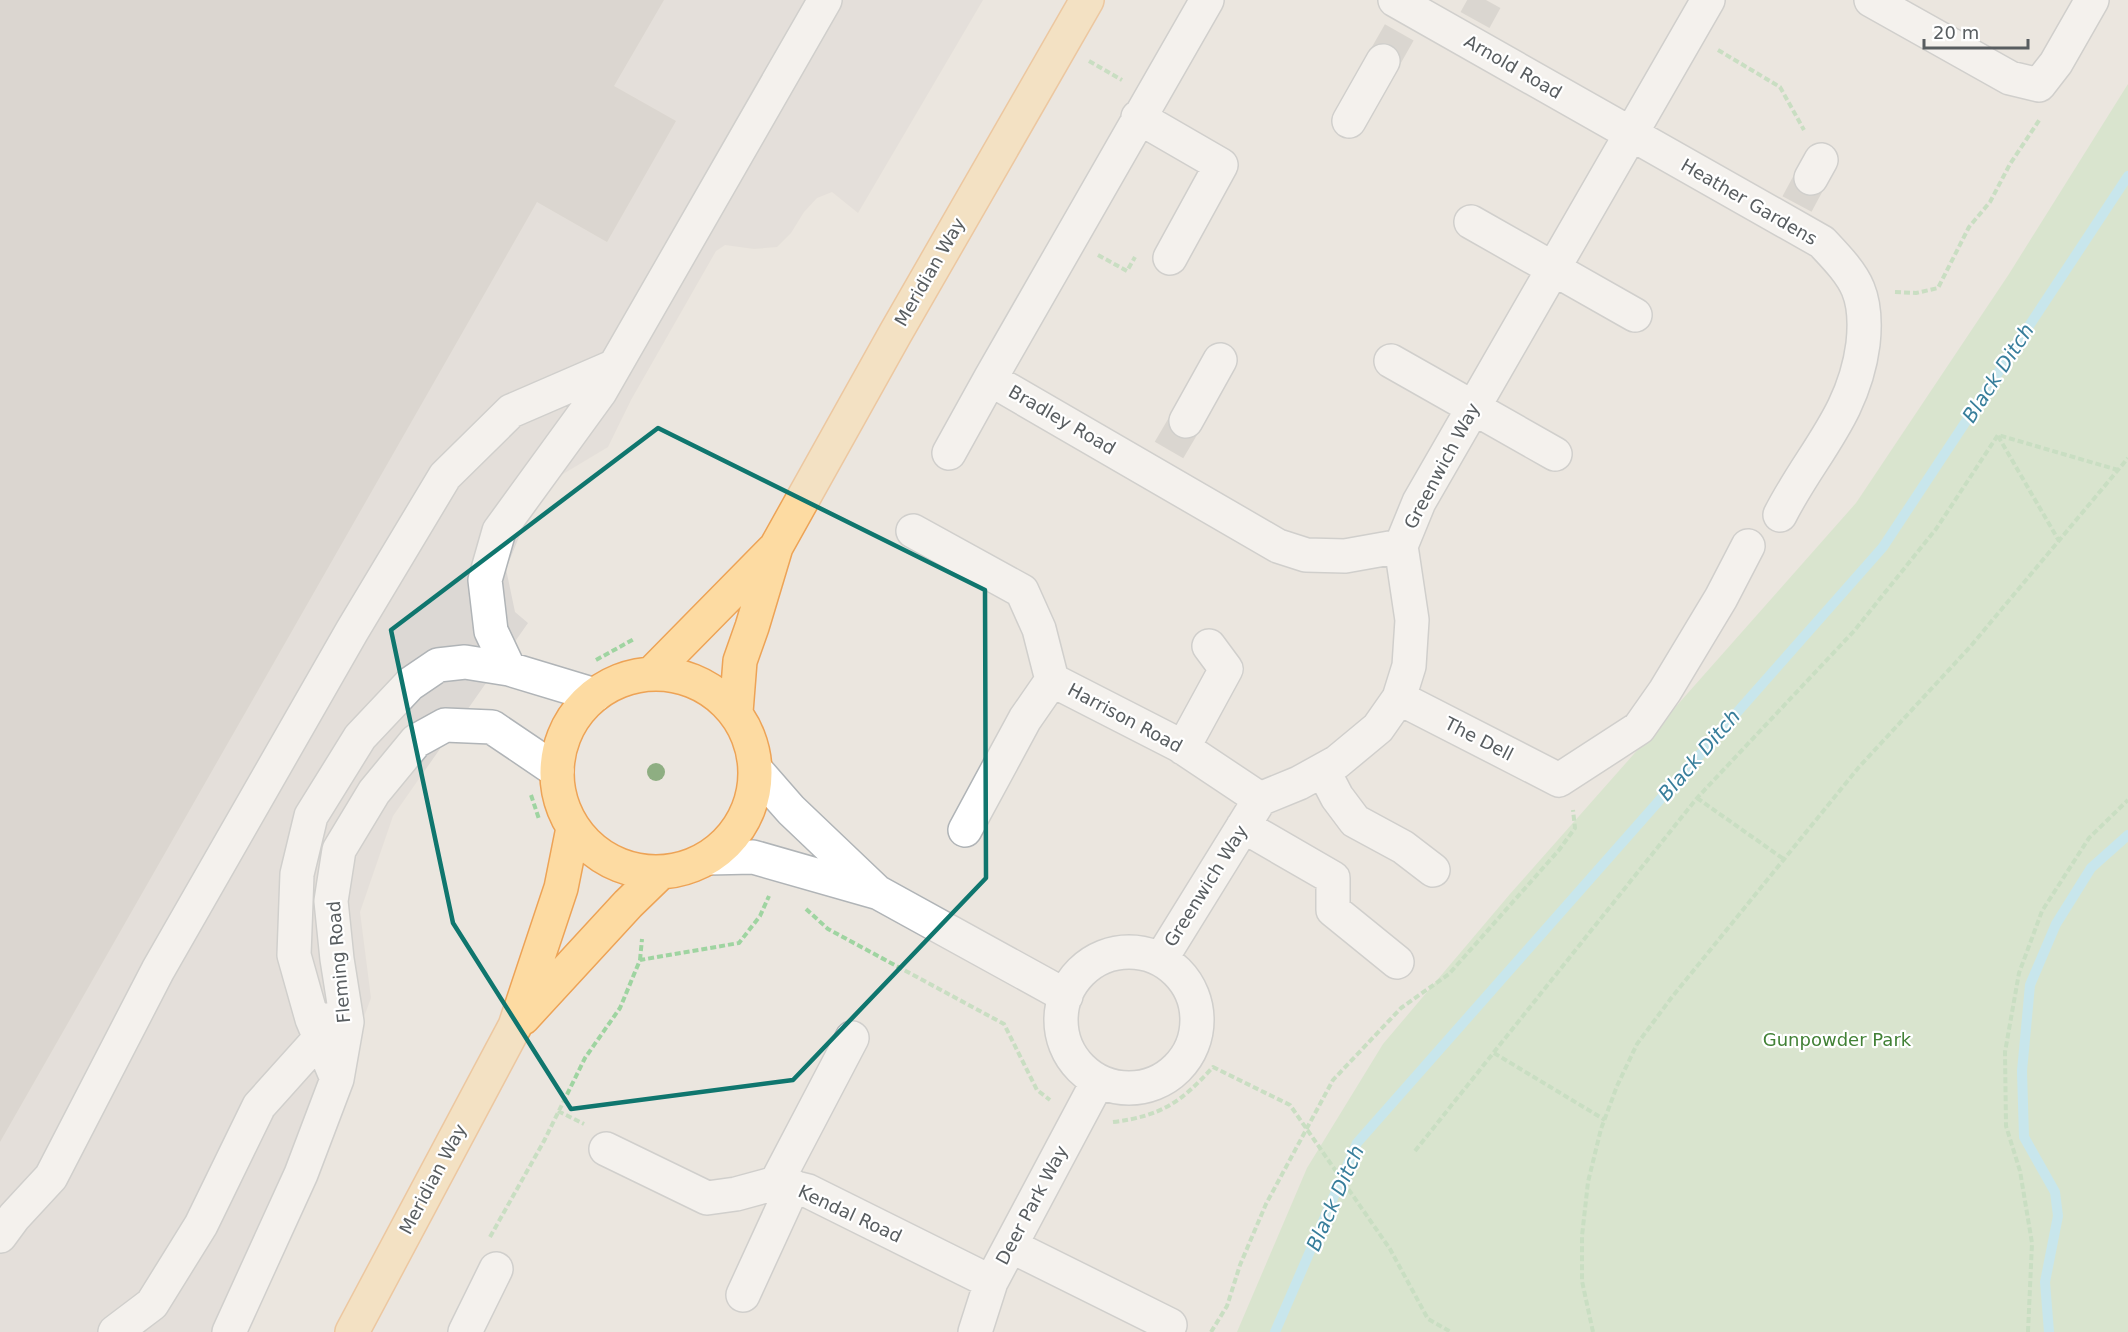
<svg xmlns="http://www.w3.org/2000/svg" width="2128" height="1332" font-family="'DejaVu Sans',sans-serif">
<rect width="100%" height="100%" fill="#ebe6df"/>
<path fill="#dcd8d4" d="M0,0H983L858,213L832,192L817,198L804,212L791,233L777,247L754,249L725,245L716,251L631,400L608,447L553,480L533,503L506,569L515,612L528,623L393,816L360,912L371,998L255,1309L239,1332H0Z"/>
<path fill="#c3e3bb" d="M2128,84V1332H1237L1307,1168L1383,1044L1510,894L1856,503L2009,274Z"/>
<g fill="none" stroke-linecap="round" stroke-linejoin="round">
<path stroke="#9de7fc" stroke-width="10" d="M1275,1332L1357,1143L1883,547L2128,176
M2049,1332L2045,1282L2058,1216L2055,1192L2024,1137L2022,1071L2030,985L2056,924L2091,868L2128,835"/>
</g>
<path fill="#c8c3be" d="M0,0H664L614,86L676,121L607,242L537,202L0,1142Z"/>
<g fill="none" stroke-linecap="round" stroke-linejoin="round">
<path stroke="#c6c4bf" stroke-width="33" stroke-dasharray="33 16" stroke-linecap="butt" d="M1475,20L1486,0
M1383,61L1400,31
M1797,204L1811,178
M1169,450L1186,421"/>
<defs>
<path id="minor" d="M1207,0L990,379L1278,546L1306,555L1345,556L1401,546
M1395,0L1822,242C1835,256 1851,272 1858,289C1865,306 1865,326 1863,344C1854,415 1811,454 1780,515
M1871,0L2010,78L2039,85L2056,63L2092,0
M1138,117L1221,165L1170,258
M1349,121L1383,61
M1811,178L1821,160
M1471,222L1635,315
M1391,361L1555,454
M1186,421L1220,360
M949,453L990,379
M913,531L1022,591L1039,629L1052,680L1179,745L1260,799
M509,669L491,631L485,580L499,531L600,392L825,0
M1399,698L1559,780L1639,728L1665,691L1721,598L1748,546
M1183,748L1226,669L1209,646
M756,770L791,810L875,890
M1323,770L1337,797L1355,821L1403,847L1433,870
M1243,826L1333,878V910L1397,962
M965,830L1025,719L1052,680
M708,858L753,857L879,893L1066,996
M1061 1020a68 68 0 1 1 136 0a68 68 0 1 1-136 0Z
M1161,959L1260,799L1299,783L1337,762L1378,728L1399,698L1409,666L1412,620L1401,546L1419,502L1708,0
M337,1079L312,1019L294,955L297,874L311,816L360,737L410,684L438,665L465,662L509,669L595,695
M606,1149L707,1198L736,1194L776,1183L808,1191L991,1282
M776,1183L852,1038
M0,1236L14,1217L51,1177L158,970L352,631L445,476L511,411L615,366
M1011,1246L1170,1325
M743,1295L793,1186
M115,1332L152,1304L201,1225L259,1106L320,1038L326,1020
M229,1332L301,1174L337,1079L347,1022L337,959L331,901L339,850L374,792L416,741L445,725L492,727L557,771
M465,1332L496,1269
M975,1332L991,1282L1098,1081"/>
<path id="major" d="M652,673L772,551
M557 773a99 99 0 1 1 198 0a99 99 0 1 1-198 0Z
M736,712L740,661L752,627L776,547L895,334L1087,0
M523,1018L628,904L661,872
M352,1332L515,1026L561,888L573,828"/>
</defs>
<use href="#minor" stroke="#b0b4b7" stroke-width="36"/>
<use href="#major" stroke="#eda356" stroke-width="36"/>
<path stroke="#9fd4a1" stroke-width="4" stroke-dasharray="6 3" stroke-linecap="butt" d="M1718,50L1780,87L1804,130
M1089,61L1122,80
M1098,255L1127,271L1135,257
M1895,292L1916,293L1938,288L1969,227L1990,202L2010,164L2040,119
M1998,436L2059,541
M596,660L634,639
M531,795L539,819
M1697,798L1785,860
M806,909L828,929L1004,1024L1037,1090L1050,1100
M640,960L642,939
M1494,1053L1605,1120
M558,1111L584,1124
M1113,1122C1162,1116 1181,1102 1213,1067L1290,1105L1390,1249L1428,1319L1451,1332
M1415,1151L1697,798L1854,631L1936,529L1998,435L2118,470
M490,1237L544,1141L585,1058L620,1008L640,960L739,943L760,916L769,896
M1211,1332L1227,1306L1240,1265L1266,1204L1333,1080L1401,1008L1449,974L1559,850L1575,828L1573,810
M1593,1332L1582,1281V1236L1588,1182L1601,1129L1617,1086L1637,1044L1672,997L1859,767L1970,647L2128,458
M2028,1332L2032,1243L2020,1171L2006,1126L2005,1052L2019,973L2042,911L2089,838L2128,800"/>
<use href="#minor" stroke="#fff" stroke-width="33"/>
<use href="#major" stroke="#fddba2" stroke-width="33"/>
</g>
<circle fill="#8eae82" cx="656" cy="772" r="9"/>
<path d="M0 0H2128V1332H0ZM658,428L985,590L986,878L793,1080L571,1109L453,923L391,630Z" fill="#ebe6df" fill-opacity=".55" fill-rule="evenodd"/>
<path fill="none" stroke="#0f766e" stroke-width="4.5" stroke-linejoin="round" d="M658,428L985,590L986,878L793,1080L571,1109L453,923L391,630Z"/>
<g text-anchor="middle" stroke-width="4.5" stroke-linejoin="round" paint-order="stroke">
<g font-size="18" fill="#585d60" stroke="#fff">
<text transform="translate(1513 67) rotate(30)" y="6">Arnold Road</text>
<text transform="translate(1749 202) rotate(30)" y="6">Heather Gardens</text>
<text transform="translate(930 272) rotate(-60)" y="6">Meridian Way</text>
<text transform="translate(1062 420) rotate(30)" y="6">Bradley Road</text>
<text transform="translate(1442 466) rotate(-62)" y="6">Greenwich Way</text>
<text transform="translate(1125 718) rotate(28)" y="6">Harrison Road</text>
<text transform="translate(1479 739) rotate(27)" y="6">The Dell</text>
<text transform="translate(1206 886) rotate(-58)" y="6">Greenwich Way</text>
<text transform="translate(339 962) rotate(-95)" y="6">Fleming Road</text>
<text transform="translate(433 1179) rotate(-62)" y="6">Meridian Way</text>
<text transform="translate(1032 1205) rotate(-62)" y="6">Deer Park Way</text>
<text transform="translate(850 1214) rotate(25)" y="6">Kendal Road</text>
</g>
<g font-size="18" fill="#428136" stroke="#fff">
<text x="1837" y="1046">Gunpowder Park</text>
</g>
<g font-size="20" font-style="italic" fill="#387e9b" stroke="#fff">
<text transform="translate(1998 373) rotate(-57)" y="7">Black Ditch</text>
<text transform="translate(1699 755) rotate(-49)" y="7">Black Ditch</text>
<text transform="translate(1335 1198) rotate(-66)" y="7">Black Ditch</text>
</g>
</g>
<path d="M1924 39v9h104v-9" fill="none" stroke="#585d60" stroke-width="3"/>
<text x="1933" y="39" font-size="18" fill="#585d60" stroke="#ffffff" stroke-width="4.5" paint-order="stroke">20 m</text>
</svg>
